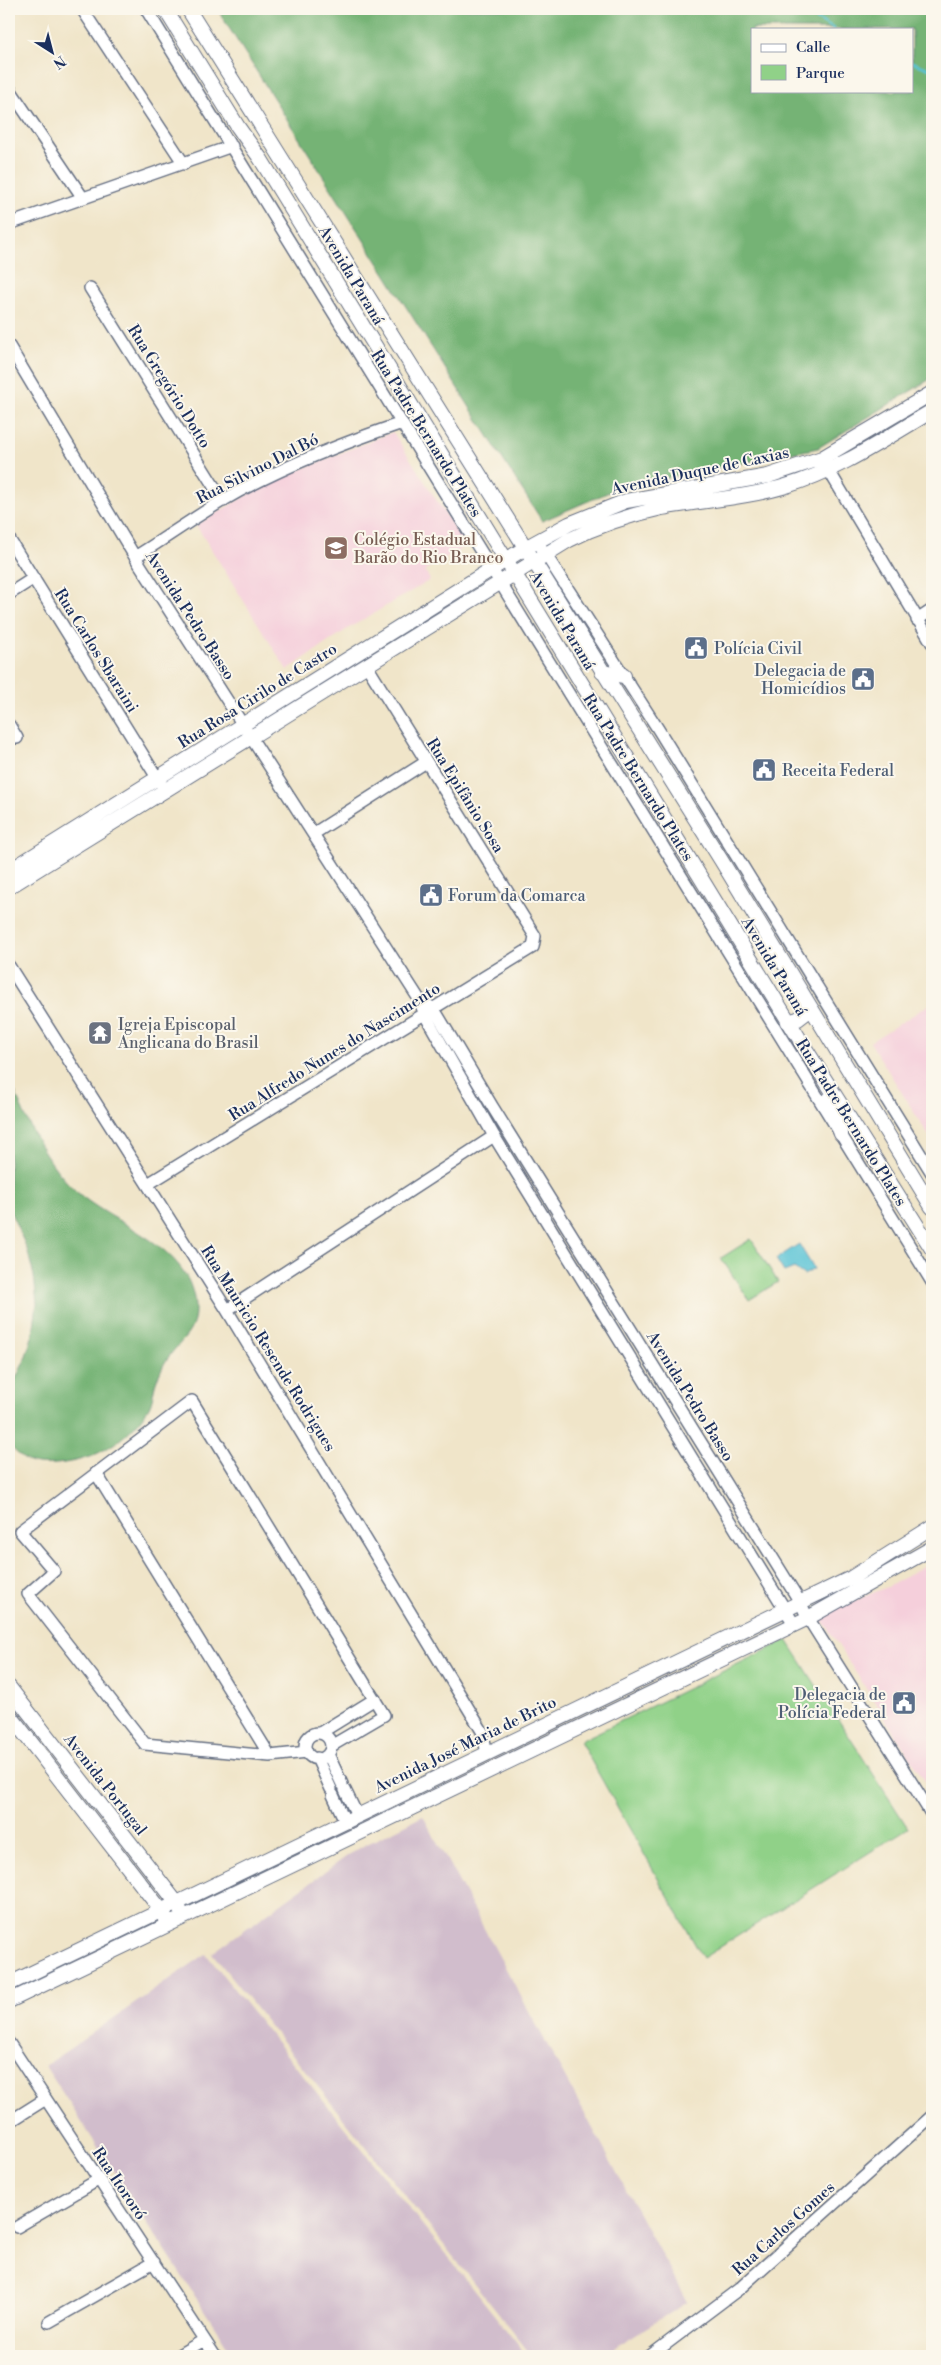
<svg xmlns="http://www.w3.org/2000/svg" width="941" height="2365" font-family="'Libre Bodoni',serif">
<rect width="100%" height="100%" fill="#fbf7ec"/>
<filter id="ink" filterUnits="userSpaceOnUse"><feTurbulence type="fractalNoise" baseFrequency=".02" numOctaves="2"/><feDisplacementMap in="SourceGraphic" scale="10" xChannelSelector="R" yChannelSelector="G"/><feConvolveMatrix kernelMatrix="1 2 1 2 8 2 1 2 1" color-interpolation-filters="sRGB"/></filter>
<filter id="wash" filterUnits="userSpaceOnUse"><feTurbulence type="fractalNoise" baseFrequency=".0096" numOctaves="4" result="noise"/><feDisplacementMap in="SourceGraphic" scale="20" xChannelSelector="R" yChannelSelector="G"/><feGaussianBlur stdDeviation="1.12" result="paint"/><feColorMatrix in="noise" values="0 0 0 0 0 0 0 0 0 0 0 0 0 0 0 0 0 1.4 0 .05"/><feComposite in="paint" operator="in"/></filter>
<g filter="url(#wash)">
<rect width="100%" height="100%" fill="#f0e5c9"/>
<path fill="#f5cfdb" d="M393,432L466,546L425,570L430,580L349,628L287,670L196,525L270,482Z
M932,1003V1141L870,1042Z
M932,1561V1792L819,1615L890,1586Z"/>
<path fill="#d1bdcc" d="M423,1816L687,2302L601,2356H532L212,1953L357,1849Z
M206,1954L527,2356H234L45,2066Z"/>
<path fill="#90d188" stroke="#568073" d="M751,1239L778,1282L749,1300L721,1258Z
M787,1640L908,1828L703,1958L580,1741Z"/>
<path fill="#74b374" stroke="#487169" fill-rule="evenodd" d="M217,9H932V378L818,448L621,487L542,521ZM752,29H912V91H752Z
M9,1076C24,1117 44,1162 77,1192C116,1227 192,1245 195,1307C196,1332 183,1338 170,1355C165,1361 162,1368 159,1375C153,1385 154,1398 149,1407C136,1429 115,1446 92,1456C77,1462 45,1468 29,1462C22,1459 14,1450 9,1445V1392L24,1362L33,1334L37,1304L34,1276L27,1249L9,1208Z"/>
<path fill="#59c3d5" stroke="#3a799a" d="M799,1244L814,1269L804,1275L794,1268L784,1272L776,1259Z"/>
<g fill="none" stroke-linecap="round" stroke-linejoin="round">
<path stroke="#59c3d5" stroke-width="2.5" d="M800,9L834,29
M912,62L932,70"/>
</g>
</g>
<g filter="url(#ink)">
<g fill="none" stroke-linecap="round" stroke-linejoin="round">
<defs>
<path id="minor" d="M82,9L184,164
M146,9L932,1282
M9,88L83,198
M9,224L232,146
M90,288L223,501
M9,346L135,557L419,999L425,1015L494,1136L794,1624
M825,464L932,643
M9,539L161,784
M537,541L658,729L932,1173
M135,557C164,539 192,519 222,501C278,468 340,444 402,423
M9,594L34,578
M917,620L932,610
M9,725L17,738
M313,834L426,762
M9,966L227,1310L482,1731L487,1753
M419,999L434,1009L492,1106L800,1602L808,1618L932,1815
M148,1184L533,947L535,936L367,666
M227,1310L494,1136
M96,1473L270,1756
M320,1733L375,1699
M305 1746a13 13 0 1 1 26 0a13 13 0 1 1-26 0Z
M307,1752L270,1756L145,1744L28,1594L54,1571L20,1531L192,1401L384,1715L331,1746
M328,1754L342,1784
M317,1758L331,1789
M345,1790L357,1815
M333,1795L345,1821
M9,2043L215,2356
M9,2122L44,2100
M17,2227L98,2180
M49,2322L154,2262
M177,2356L204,2340
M650,2356L739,2289L932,2116"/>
<path id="major" d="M165,9L238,127L260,158L805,1048L932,1249
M188,9L721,860L932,1207
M602,672L624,676
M9,871L525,548L569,524L626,501L768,476L822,458L932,393
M9,887L569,540C599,525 630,515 662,508C704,500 746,498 786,486C838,471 886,438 932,411
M788,1022L798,1019L811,1009
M830,1098L841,1134
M9,1687L176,1902L180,1910
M9,1714L161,1910L165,1917
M9,1984L851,1578L932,1527
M9,2001L808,1618L932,1548"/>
</defs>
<use href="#minor" stroke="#666f83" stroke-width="14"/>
<use href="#major" stroke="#666f83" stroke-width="16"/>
<use href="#minor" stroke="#fff" stroke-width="11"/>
<use href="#major" stroke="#fff" stroke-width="14"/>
</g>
</g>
<defs>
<symbol id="school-square" viewBox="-11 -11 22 22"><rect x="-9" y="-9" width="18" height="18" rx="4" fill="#8d6e63" stroke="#fbf7ec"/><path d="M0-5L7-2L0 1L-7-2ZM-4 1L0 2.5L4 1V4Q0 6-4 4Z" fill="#fff"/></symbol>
<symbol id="civic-square" viewBox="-11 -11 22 22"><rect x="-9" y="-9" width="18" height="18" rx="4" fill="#5c6f8a" stroke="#fbf7ec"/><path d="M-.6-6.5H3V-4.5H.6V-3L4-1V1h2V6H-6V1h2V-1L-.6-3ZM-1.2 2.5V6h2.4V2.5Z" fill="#fff"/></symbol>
<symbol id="temple-square" viewBox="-11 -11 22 22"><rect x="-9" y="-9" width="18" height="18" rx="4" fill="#6b7280" stroke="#fbf7ec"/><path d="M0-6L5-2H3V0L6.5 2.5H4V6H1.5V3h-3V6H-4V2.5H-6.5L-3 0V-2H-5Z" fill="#fff"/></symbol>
</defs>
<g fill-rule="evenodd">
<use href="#school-square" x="322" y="534" width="28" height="28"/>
<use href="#civic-square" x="682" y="634" width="28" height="28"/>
<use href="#civic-square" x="849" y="665" width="28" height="28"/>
<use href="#civic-square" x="750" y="756" width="28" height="28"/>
<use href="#civic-square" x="417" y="881" width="28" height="28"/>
<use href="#temple-square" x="86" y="1019" width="28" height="28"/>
<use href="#civic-square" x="890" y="1689" width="28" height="28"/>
</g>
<g text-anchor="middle" stroke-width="4" stroke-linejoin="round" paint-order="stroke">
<g font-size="16" fill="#1b2f5e" stroke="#fbf7ec">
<text transform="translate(352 275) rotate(59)" y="6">Avenida Paraná</text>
<text transform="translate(170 386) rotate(58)" y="6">Rua Gregório Dotto</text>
<text transform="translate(427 433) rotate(58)" y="6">Rua Padre Bernardo Plates</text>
<text transform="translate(257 468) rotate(-27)" y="6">Rua Silvino Dal Bó</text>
<text transform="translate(700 470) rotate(-12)" y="6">Avenida Duque de Caxias</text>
<text transform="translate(191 615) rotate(57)" y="6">Avenida Pedro Basso</text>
<text transform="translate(563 620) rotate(59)" y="6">Avenida Paraná</text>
<text transform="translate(97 650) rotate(58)" y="6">Rua Carlos Sbaraini</text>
<text transform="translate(257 695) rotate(-32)" y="6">Rua Rosa Cirilo de Castro</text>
<text transform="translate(639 777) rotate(58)" y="6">Rua Padre Bernardo Plates</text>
<text transform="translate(466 795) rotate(58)" y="6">Rua Epifânio Sosa</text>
<text transform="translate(775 966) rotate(59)" y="6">Avenida Paraná</text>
<text transform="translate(334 1051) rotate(-32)" y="6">Rua Alfredo Nunes do Nascimento</text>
<text transform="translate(852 1122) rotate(58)" y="6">Rua Padre Bernardo Plates</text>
<text transform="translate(269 1348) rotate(58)" y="6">Rua Mauricio Resende Rodrigues</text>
<text transform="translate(691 1396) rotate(58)" y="6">Avenida Pedro Basso</text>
<text transform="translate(465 1744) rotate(-26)" y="6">Avenida José Maria de Brito</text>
<text transform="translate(106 1784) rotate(52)" y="6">Avenida Portugal</text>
<text transform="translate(120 2183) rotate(56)" y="6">Rua Itororó</text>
<text transform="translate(783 2228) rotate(-42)" y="6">Rua Carlos Gomes</text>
</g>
<g font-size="16" fill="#785e54" stroke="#fbf7ec" text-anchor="start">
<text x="354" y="545">Colégio Estadual<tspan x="354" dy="18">Barão do Rio Branco</tspan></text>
</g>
<g font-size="16" fill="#4e5e75" stroke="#fbf7ec" text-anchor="start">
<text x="714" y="654">Polícia Civil</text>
<text x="846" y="676" text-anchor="end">Delegacia de<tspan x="846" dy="18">Homicídios</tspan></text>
<text x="782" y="776">Receita Federal</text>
<text x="448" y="901">Forum da Comarca</text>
<text x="886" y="1700" text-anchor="end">Delegacia de<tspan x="886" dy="18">Polícia Federal</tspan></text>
</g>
<g font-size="16" fill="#5b616d" stroke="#fbf7ec" text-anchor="start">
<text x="118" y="1030">Igreja Episcopal<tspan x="118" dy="18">Anglicana do Brasil</tspan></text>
</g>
</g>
<rect width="941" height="2365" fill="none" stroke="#fbf7ec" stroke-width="30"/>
<rect x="751" y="28" width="162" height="65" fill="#fbf7ec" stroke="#a1a7b3"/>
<rect x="761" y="44" width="25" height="8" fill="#ffffff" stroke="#a1a7b3"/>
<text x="796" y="52" font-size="15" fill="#1b2f5e">Calle</text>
<rect x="761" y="65" width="25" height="15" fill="#90d188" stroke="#a1a7b3"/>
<text x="796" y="78" font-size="15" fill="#1b2f5e">Parque</text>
<g transform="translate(52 52) rotate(144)" stroke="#fbf7ec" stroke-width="4" paint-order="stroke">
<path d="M0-4L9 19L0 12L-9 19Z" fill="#1b2f5e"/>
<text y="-8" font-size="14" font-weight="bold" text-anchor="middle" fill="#1b2f5e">N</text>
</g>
</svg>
